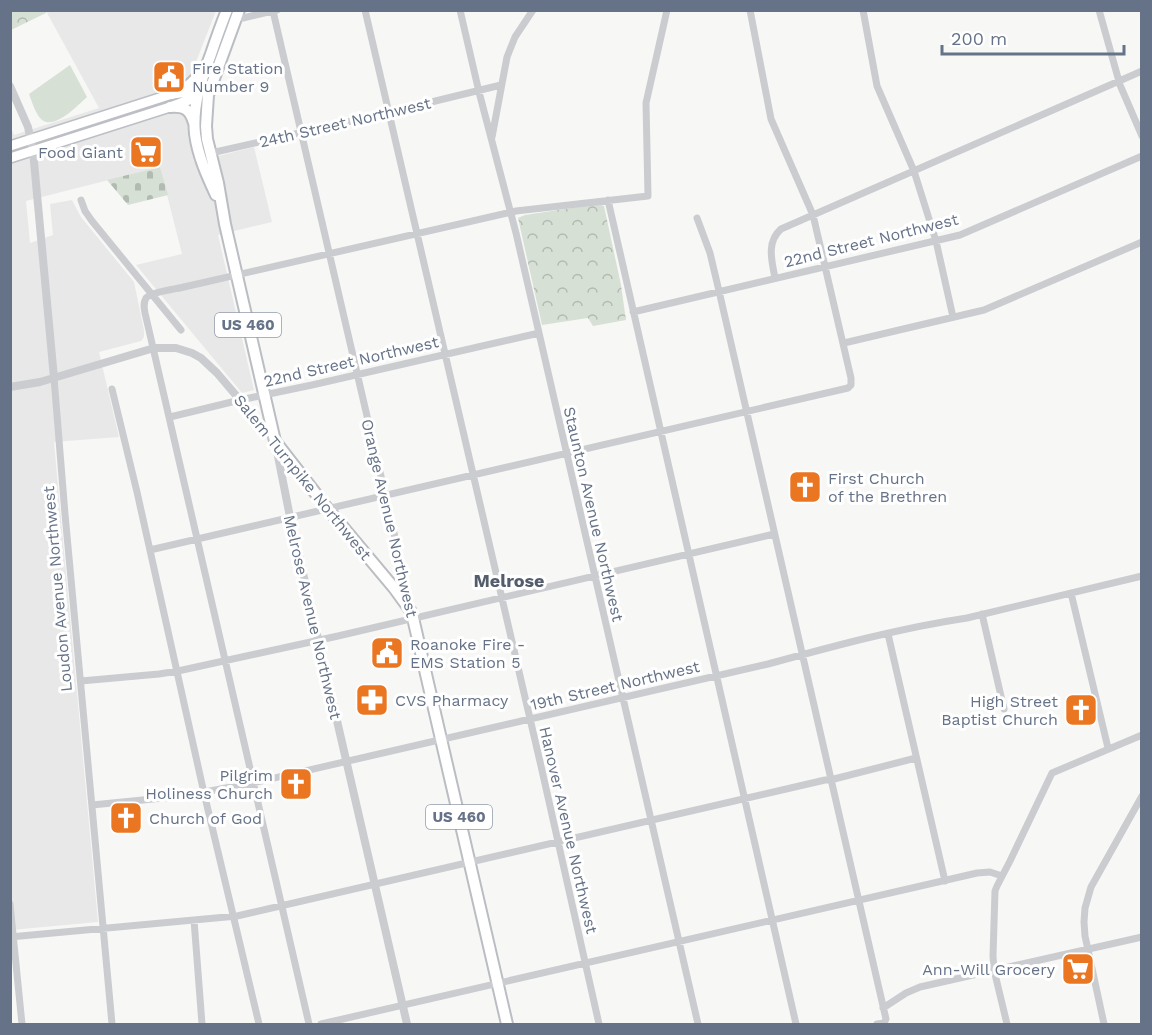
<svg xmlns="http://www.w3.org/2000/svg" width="1152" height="1035" font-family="'Work Sans',sans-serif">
<defs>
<pattern id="forest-crowns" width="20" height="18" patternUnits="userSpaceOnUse" patternTransform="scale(1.5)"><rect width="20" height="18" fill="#d7e0d5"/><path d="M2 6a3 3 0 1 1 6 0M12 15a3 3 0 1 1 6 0" fill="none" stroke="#b2bab2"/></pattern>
<pattern id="cemetery-stones" width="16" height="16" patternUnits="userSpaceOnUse" patternTransform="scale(1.5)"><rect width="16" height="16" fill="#d7e0d5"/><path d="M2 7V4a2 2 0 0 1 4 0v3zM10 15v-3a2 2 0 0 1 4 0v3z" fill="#b2bab2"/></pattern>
</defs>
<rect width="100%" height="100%" fill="#f7f8f5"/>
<path fill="#e8e8e8" d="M46,11H216L190,77L183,83L163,91L170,113L177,111L183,114L187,118L188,136L194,162L254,147L272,222L218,235L254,390L242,393L136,265L182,254L160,167L26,201L30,243L53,235L50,204L72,200L81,217L134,282L144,330V337L141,341L99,352L119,437L54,442L98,922L11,930L10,126L14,135L99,108Z"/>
<path fill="#d7e0d5" d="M70,65L87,97C78,105 55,130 42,120C36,115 32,102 29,94Z"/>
<path fill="url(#forest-crowns)" d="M11,10L46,11V13L11,30Z
M598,204L604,206L621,285L626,320L593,326L588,318L542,325L518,218L525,215Z"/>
<path fill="url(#cemetery-stones)" d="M160,167L168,195L128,205L107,180Z"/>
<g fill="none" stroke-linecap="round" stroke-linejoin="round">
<defs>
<path id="secondary" d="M10,146L172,94L189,92L197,97
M10,158L170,107L197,97"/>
<path id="primary" d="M239,10L208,95L206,126L207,139L218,183L225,224L275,441L327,508L394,588L410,610L413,618L507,1024
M172,94C184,89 194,84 200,72
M170,107C184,106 190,109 194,123
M216,195C207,176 198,156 195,134C192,106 201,80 211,54C216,39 221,25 227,10"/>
</defs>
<use href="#secondary" stroke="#bcbfc4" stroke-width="12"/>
<use href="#primary" stroke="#babdc2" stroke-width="14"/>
<path stroke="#caccd0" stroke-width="7" d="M365,10L541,766L599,1024
M460,10L479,92L516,233L698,1024
M863,10L877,86L914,171L936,241L953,317
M1099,10L1120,85L1142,136
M273,11L393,528L410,608
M236,14L243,18L277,10
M492,137L507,57L515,37L533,10
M211,153L378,115L501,85
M81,200L85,211L92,221L181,330
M608,200L796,1024
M697,218L710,253L719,291L886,1019L884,1023L877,1024
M775,278C772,262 766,242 781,229L1142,71
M633,312L960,235L1142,156
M844,343L984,310L1142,242
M54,378L65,514L112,1024
M112,389L137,492L204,793L259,1024
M170,417L240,400L312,385L539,333
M150,550L848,388L851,385V378L813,215L771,119L750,10
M1071,593L1108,748
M982,614L1004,709
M888,634L945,881
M81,681L159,674L178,671L338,636L774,534
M92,805L183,796L253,783L768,664C834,646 900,628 967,618L1142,576
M10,904L22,1024
M194,920L202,1024
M10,937L237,916L825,780L834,779L916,758
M883,1008L906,993L920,987L1142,937
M309,1024L145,313C144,308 143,303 146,298C151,292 176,289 184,287L516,211L648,196L646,103L667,10
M321,1024L977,873L990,872L1002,876
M1007,1024L994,970L993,956L995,891L997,886L1010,861L1052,773L1142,735
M1104,1024L1085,936L1084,922L1085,908L1091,887L1142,796"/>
<path stroke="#caccd0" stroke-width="8" d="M10,86L28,127L33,151L54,378
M10,387L40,382L154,348H176L192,353L201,358L217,373L275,441L290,517L407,1024"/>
<use href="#secondary" stroke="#fff" stroke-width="9"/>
<use href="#primary" stroke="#fff" stroke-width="10"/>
</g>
<defs>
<symbol id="civic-square" viewBox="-11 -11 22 22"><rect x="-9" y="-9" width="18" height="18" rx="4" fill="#ea7622" stroke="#fff"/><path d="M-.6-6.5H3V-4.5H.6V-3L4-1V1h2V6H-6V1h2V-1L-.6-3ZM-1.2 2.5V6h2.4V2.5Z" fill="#fff"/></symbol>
<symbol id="supermarket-square" viewBox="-11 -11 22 22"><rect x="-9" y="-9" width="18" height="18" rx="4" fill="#ea7622" stroke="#fff"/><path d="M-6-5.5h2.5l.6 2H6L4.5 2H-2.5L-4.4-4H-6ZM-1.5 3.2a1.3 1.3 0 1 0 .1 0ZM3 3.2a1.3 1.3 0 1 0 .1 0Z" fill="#fff"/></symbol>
<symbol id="church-square" viewBox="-11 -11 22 22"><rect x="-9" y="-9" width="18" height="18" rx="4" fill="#ea7622" stroke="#fff"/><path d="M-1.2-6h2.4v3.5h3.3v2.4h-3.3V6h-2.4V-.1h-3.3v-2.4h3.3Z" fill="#fff"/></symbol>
<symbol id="pharmacy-square" viewBox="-11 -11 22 22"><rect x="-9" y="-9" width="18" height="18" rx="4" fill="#ea7622" stroke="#fff"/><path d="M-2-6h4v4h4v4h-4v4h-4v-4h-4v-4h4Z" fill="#fff"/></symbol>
</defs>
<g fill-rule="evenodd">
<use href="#civic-square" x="150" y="58" width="38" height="38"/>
<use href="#supermarket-square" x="127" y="133" width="38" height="38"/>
<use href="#church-square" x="786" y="468" width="38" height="38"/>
<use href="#civic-square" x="368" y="634" width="38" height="38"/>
<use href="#pharmacy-square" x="353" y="681" width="38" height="38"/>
<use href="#church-square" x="1062" y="691" width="38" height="38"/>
<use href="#church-square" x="277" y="765" width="38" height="38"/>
<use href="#church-square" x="107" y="799" width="38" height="38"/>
<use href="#supermarket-square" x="1059" y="950" width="38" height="38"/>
</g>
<g text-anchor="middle" stroke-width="6" stroke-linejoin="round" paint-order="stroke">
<g fill="#fff" stroke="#939cab" stroke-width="1.5">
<rect x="215" y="313" width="66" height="24" rx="4.5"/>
<rect x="426" y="805" width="66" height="24" rx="4.5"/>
</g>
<g font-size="15" font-weight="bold" fill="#657287">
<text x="248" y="330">US 460</text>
<text x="459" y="822">US 460</text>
</g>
<g font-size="16" fill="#657287" stroke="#fff" text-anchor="start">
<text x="192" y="74">Fire Station<tspan x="192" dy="18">Number 9</tspan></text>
<text x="123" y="158" text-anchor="end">Food Giant</text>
<text x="828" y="484">First Church<tspan x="828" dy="18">of the Brethren</tspan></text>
<text x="410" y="650">Roanoke Fire -<tspan x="410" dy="18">EMS Station 5</tspan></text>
<text x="395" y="706">CVS Pharmacy</text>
<text x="1058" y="707" text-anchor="end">High Street<tspan x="1058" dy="18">Baptist Church</tspan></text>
<text x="273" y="781" text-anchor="end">Pilgrim<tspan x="273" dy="18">Holiness Church</tspan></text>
<text x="149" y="824">Church of God</text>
<text x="1055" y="975" text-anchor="end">Ann-Will Grocery</text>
</g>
<g font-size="16" fill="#657287" stroke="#fff">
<text transform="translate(345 122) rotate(-13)" y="6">24th Street Northwest</text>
<text transform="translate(871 240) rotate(-14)" y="6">22nd Street Northwest</text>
<text transform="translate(351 361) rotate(-13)" y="6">22nd Street Northwest</text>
<text transform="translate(303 477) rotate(51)" y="6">Salem Turnpike Northwest</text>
<text transform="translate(594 514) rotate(77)" y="6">Staunton Avenue Northwest</text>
<text transform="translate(390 518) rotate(77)" y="6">Orange Avenue Northwest</text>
<text transform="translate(57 589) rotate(-95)" y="6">Loudon Avenue Northwest</text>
<text transform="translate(313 617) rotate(77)" y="6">Melrose Avenue Northwest</text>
<text transform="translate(615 685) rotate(-13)" y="6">19th Street Northwest</text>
<text transform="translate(569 830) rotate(77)" y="6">Hanover Avenue Northwest</text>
</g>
<g font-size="18" font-weight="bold" fill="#545d6c" stroke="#fff">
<text x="509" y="587">Melrose</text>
</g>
</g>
<rect width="1152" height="1035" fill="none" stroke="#657287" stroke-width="24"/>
<path d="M942 45v9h182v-9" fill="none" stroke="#657287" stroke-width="3"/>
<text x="951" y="45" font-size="18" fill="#657287" stroke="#ffffff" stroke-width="4.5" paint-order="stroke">200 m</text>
</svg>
